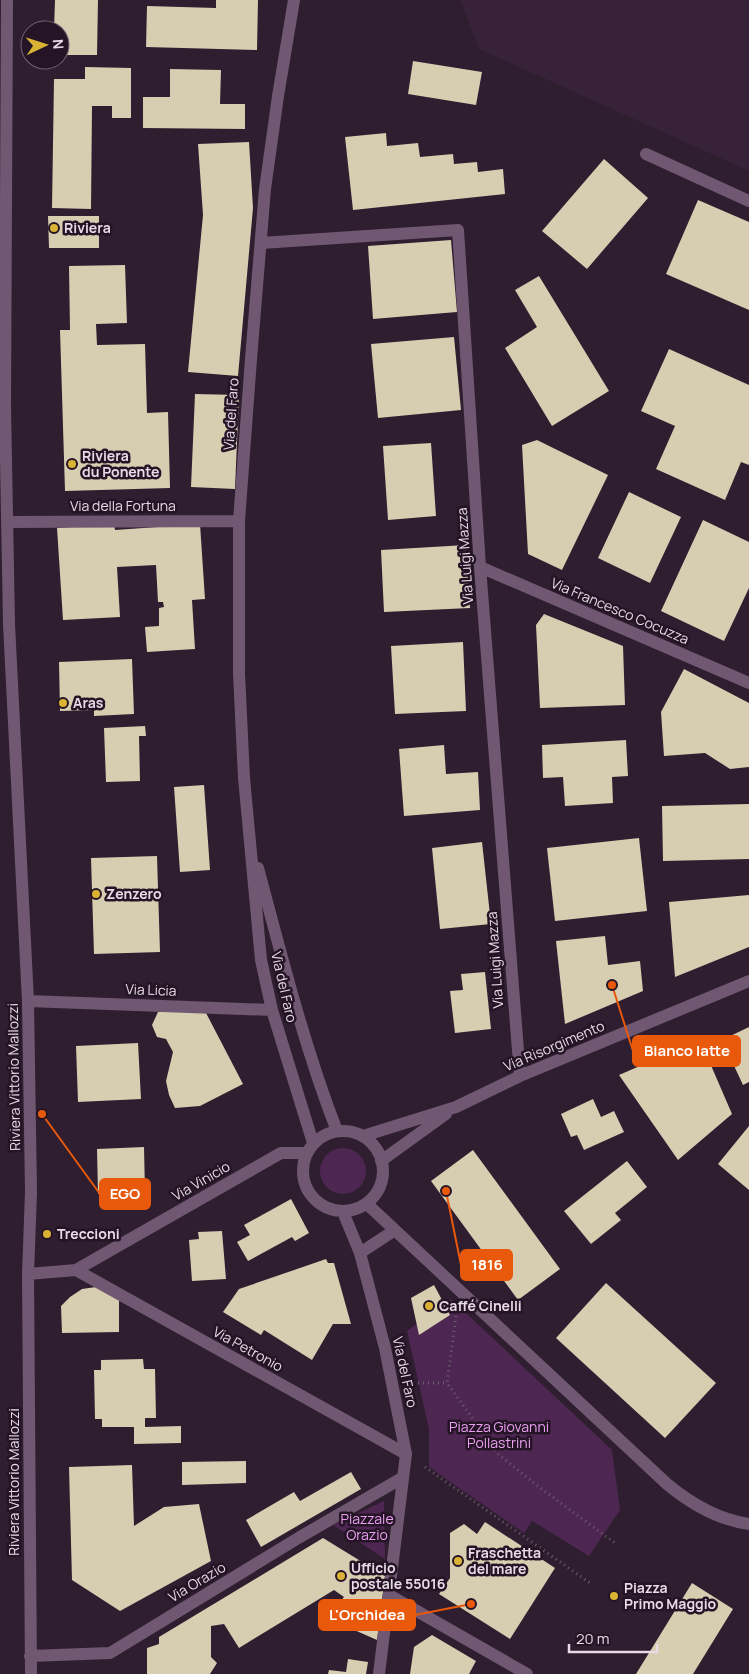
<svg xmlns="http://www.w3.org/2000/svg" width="749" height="1674" font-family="Manrope,sans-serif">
<rect width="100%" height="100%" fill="#2e1e2f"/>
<path fill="#372239" d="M460,0H749V171L479,49Z"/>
<path fill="#4d2751" d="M320 1171a23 23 0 1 1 46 0a23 23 0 1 1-46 0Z
M451,1299L612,1450L620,1510L589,1556L532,1521L524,1533L429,1467V1429L407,1331Z
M384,1501L385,1559L333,1525Z"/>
<path fill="#d7cdb1" d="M55,0H98L97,55H60V30H54Z
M216,0H258L257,50L146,47L147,6L216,8Z
M413,61L482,72L476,105L408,94Z
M85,67L131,68V118H112V106H92L91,209L52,208L54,79H85Z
M170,69L221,70L220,104H245V129L143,128V97H170Z
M386,133L387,146L418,143L420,157L453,154L454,164L477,162L478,172L503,169L505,194L353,210L345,137Z
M249,142L253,208L238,376L188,372L203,215L198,144Z
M604,159L648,198L587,269L542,231Z
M698,200L749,222V310L666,274Z
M48,216H99V248H49Z
M451,240L457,312L373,319L368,246Z
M125,265L127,323L96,324L97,345L145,344L147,413L168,412L170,488L65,491L60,330H70L69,266Z
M539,276L609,391L552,426L505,348L537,327L515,290Z
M454,337L461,410L378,418L371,344Z
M669,349L749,385V465L741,462L725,500L656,469L675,426L641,411Z
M195,394L239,395L235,489L191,487Z
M537,440L608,475L562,570L528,554L522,445Z
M431,443L436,516L388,520L383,446Z
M629,492L681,517L650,583L598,558Z
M703,520L749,542V588L724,641L661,611Z
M114,524L115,530L200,524L205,599L192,600L195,649L147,652L145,627L159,626V608L164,607L163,602H158L156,565L117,567L120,617L63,620L57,528Z
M466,545L470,608L384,612L381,550Z
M544,614L623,646L625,705L540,708L536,625Z
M463,642L466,711L395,714L391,646Z
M132,659L134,714L94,716V710L60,711L59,662Z
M684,669L749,703V767L730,769L705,753L664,756L661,712Z
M145,726L146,736H139L140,781L106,782L104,728Z
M626,740L628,776L612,777L613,803L565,806L563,777L543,778L542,745Z
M444,745L446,774L478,772L480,810L404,816L399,749Z
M204,785L210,870L180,872L174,787Z
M749,804V859L663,861L662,806Z
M639,838L647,911L555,921L547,848Z
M482,842L491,924L440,929L432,848Z
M157,856L160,952L94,954L91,858Z
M749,895V947L675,977L669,902Z
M605,936L608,965L640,961L643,991L565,1024L556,941Z
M485,972L491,1029L455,1033L450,991L463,990L461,974Z
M205,1011L243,1084L200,1106L175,1108L169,1095L166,1081L173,1052L166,1039L157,1037L152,1025L158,1012Z
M749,1027V1082L743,1085L722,1040Z
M700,1040L732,1114L678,1160L619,1075Z
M138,1043L141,1099L78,1102L76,1046Z
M593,1099L601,1117L614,1111L624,1132L584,1150L577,1135L571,1137L561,1114Z
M749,1126V1190L718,1164Z
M144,1147L145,1192L98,1194L97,1149Z
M473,1150L560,1269L518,1300L431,1181Z
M627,1161L647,1187L615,1213L621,1220L591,1244L564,1211Z
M291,1199L309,1233L295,1241L292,1237L248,1261L237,1242L250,1235L244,1225Z
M222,1231L226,1279L192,1281L189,1240L199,1239L198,1232Z
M326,1259L328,1263H334L351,1324H333L312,1360L264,1330L261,1335L223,1312L239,1289Z
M606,1283L716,1383L665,1438L556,1338Z
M434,1285L450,1315L419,1335L411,1298Z
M96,1287L119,1298V1332L62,1333L61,1306L70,1297L82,1289Z
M143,1359L144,1369H155L156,1418H145V1427L181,1426V1443L134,1444V1427H102V1419H95L94,1370H101V1360Z
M246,1461V1483L182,1485V1462Z
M132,1465L134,1526L164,1507L199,1504L211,1561L120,1611L72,1580L69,1467Z
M351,1472L361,1489L261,1547L246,1520L294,1492L300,1501Z
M485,1522L555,1568L510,1639L439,1594L450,1578V1533L464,1524L477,1534Z
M323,1538L385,1576L377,1640L327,1618L344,1597L334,1590L239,1648L224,1624L211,1626V1657L217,1663L210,1674H147V1648L159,1644V1637Z
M692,1583L733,1609L693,1674H636Z
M432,1635L476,1661L469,1674H410L414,1647Z
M348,1659L368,1662L366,1674H328L329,1670L346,1672Z"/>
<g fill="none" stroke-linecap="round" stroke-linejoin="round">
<path stroke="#6d5f6e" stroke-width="3" stroke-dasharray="1 4" stroke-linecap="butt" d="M456,1316L447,1383L499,1455L539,1487L615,1543
M413,1383H447
M425,1467L590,1583"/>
<path stroke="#705872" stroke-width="12" d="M7,0L5,406L9,624L28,1001L31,1192L28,1274L31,1674
M294,0L278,96L265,189L251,359L239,521V673L244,778L261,960L272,1010L313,1143
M646,154L749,201
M261,243L458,230L480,567L520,1076
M7,522L239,521
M480,567L749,683
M258,868C282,957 304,1046 337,1131
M28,1001L272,1010
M303 1171a40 40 0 1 1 80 0a40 40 0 1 1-80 0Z
M363,1136L456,1107L520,1076L749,981
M381,1161L446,1114
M367,1204L667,1484C690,1503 719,1520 749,1524
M343,1212L360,1253L385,1348L406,1454L379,1674
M360,1253L395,1230
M76,1270L406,1454
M28,1274L76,1270L281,1153H307
M389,1595L527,1674
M30,1656L110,1653L300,1537L402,1478"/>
</g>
<g fill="#dab334" stroke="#241425" stroke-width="2">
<circle cx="54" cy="228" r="5"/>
<circle cx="72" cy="464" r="5"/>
<circle cx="63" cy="703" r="5"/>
<circle cx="96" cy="894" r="5"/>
<circle cx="47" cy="1234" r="5"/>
<circle cx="429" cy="1306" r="5"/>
<circle cx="458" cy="1561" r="5"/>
<circle cx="341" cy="1576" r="5"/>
<circle cx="614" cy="1596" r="5"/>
</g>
<g text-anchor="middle" stroke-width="5" stroke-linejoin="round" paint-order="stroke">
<g font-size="14" font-weight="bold" fill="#e6dbe7" stroke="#241425" text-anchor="start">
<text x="64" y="233">Riviera</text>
<text x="82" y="461">Riviera<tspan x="82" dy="16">du Ponente</tspan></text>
<text x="73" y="708">Aras</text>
<text x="106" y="899">Zenzero</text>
<text x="57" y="1239">Treccioni</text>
<text x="439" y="1311">Caffé Cinelli</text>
<text x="468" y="1558">Fraschetta<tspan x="468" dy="16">del mare</tspan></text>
<text x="351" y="1573">Ufficio<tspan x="351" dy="16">postale 55016</tspan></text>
<text x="624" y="1593">Piazza<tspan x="624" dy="16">Primo Maggio</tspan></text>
</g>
<g font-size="14" fill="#e6dbe7" stroke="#241425">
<text transform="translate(231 414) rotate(-86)" y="5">Via del Faro</text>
<text x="123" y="511">Via della Fortuna</text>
<text transform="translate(465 556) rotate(-94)" y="5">Via Luigi Mazza</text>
<text transform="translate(620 611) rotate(23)" y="5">Via Francesco Cocuzza</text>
<text transform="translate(495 960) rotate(-94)" y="5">Via Luigi Mazza</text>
<text transform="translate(284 987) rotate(77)" y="5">Via del Faro</text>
<text transform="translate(151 990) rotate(2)" y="5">Via Licia</text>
<text transform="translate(554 1046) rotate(-23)" y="5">Via Risorgimento</text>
<text transform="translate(14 1077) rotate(-91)" y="5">Riviera Vittorio Mallozzi</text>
<text transform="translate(201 1181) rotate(-30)" y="5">Via Vinicio</text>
<text transform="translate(248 1349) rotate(29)" y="5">Via Petronio</text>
<text transform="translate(405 1372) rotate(78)" y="5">Via del Faro</text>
<text transform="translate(14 1482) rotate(-90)" y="5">Riviera Vittorio Mallozzi</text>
<text transform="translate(197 1582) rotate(-31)" y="5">Via Orazio</text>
</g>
<g font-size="14" fill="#eba0f2" stroke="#241425">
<text x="499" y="1432">Piazza Giovanni<tspan x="499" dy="16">Pollastrini</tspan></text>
<text x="367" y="1524">Piazzale<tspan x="367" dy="16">Orazio</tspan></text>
</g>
</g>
<path fill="none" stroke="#e8590c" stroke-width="2" d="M612 985L633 1051M42 1114L100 1194M446 1191L461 1265M471 1604L415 1615"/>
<g fill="#e8590c" stroke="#241425" stroke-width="2">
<circle cx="612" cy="985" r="5"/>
<circle cx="42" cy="1114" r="5"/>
<circle cx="446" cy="1191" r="5"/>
<circle cx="471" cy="1604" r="5"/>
</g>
<g fill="#e8590c" stroke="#e8590c" stroke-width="2">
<rect x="633" y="1036" width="107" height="30" rx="5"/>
<rect x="100" y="1179" width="50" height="30" rx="5"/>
<rect x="461" y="1250" width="51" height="30" rx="5"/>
<rect x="319" y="1600" width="96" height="30" rx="5"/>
</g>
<g font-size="15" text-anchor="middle" font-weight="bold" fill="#fff">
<text x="687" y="1056">Bianco latte</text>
<text x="125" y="1199">EGO</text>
<text x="487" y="1270">1816</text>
<text x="367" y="1620">L'Orchidea</text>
</g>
<g transform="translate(45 45) rotate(86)"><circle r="24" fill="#241425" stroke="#726473"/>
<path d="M0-4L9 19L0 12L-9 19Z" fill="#dab334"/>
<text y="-8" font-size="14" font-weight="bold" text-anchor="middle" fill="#e6dbe7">N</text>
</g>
<path d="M569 1644v8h88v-8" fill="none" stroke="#e6dbe7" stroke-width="2.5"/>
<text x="576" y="1644" font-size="15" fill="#e6dbe7" stroke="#241425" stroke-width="4" paint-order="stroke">20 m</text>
</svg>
